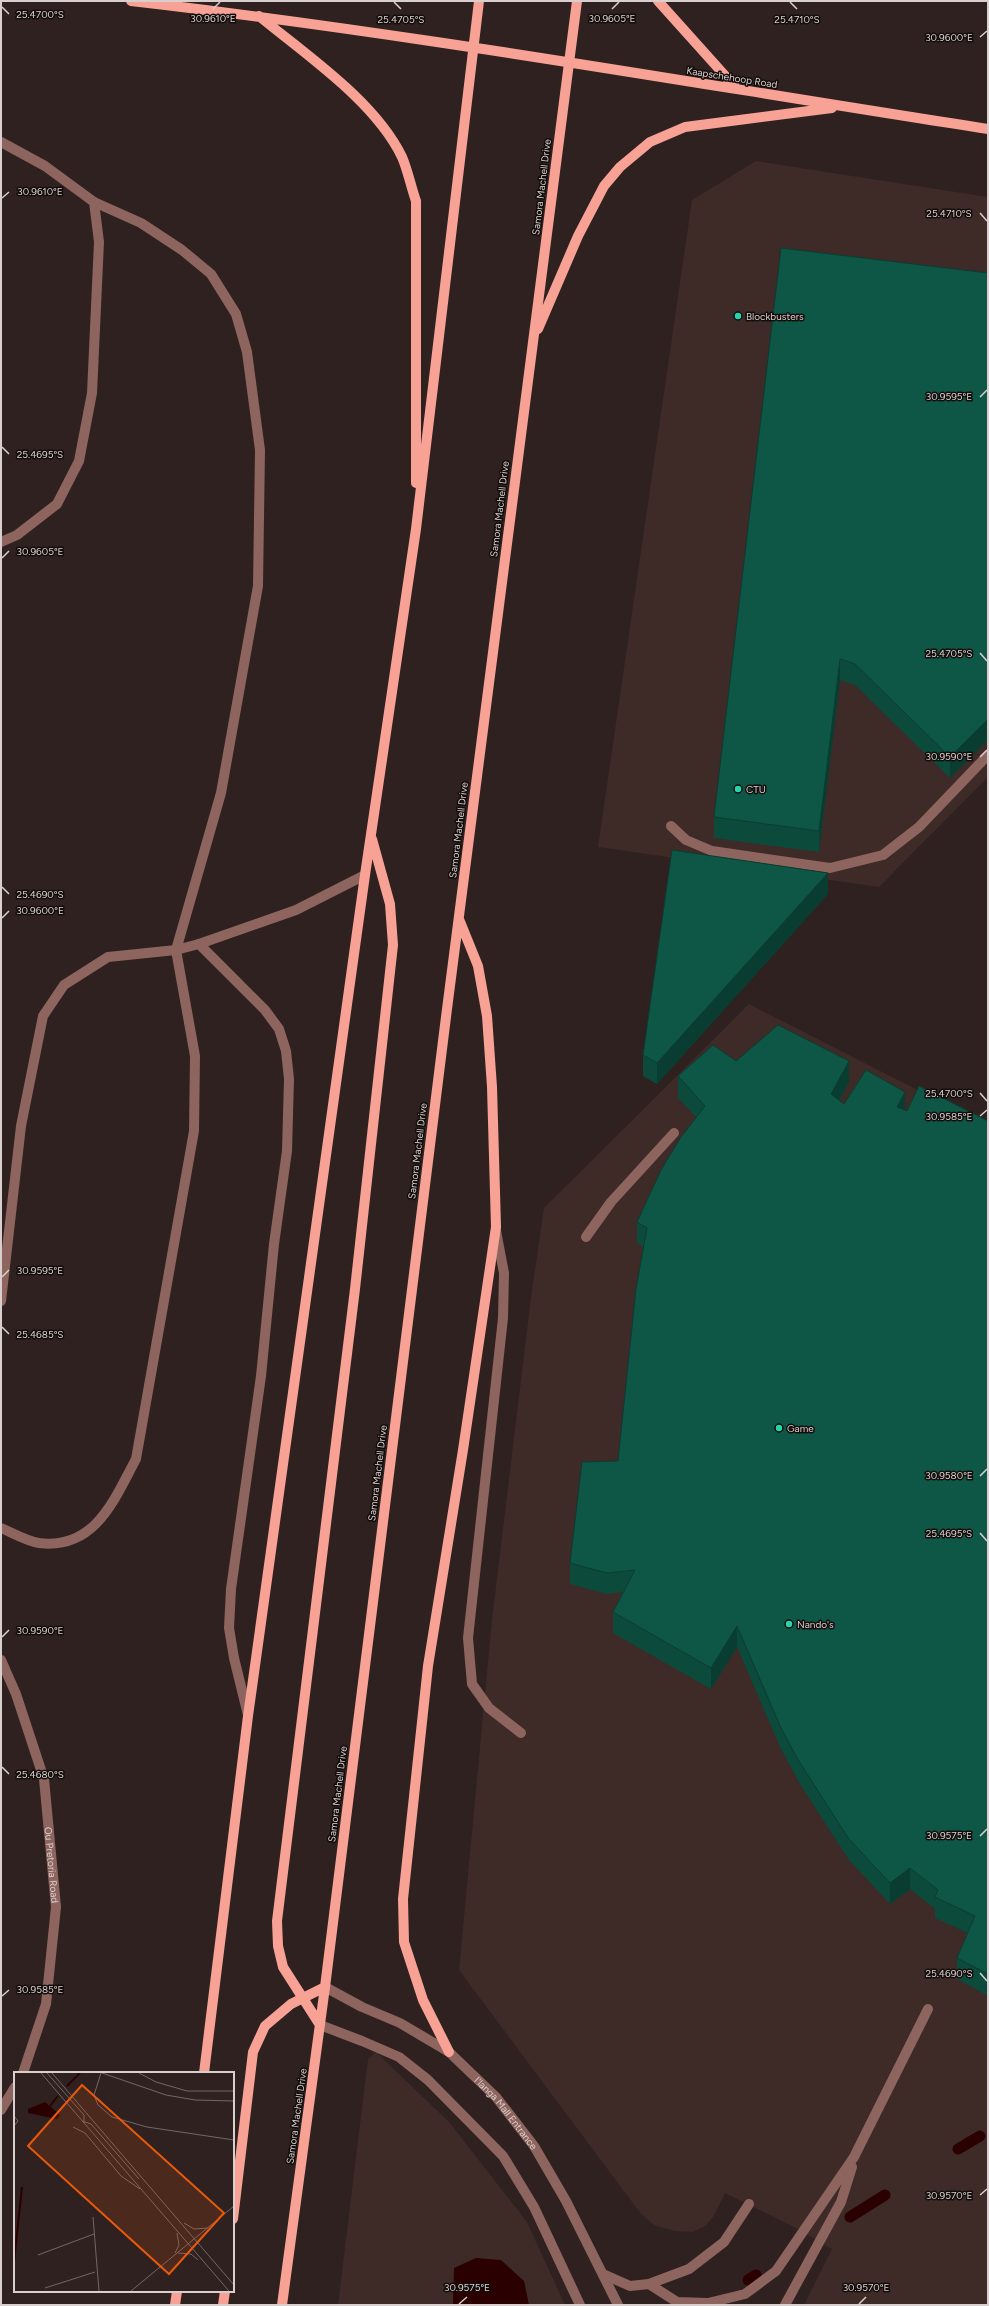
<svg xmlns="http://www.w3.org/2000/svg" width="989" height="2306" font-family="Figtree,sans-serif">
<rect width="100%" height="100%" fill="#2f211f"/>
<path fill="#3e2a27" d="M756,161L988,197V777L879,887L598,847L692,200Z
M749,1004L988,1126V2305H804L832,2249L794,2227L725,2193L713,2217L705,2226L693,2232L674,2231L654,2225L641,2214L459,1970L492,1620L531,1297L544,1208Z
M376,2052L450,2123L527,2222L565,2305H338L368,2059Z"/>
<path fill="#2b0000" d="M476,2258L501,2260L524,2281L529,2305H453L454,2268Z"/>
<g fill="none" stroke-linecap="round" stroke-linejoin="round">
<path stroke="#2b0000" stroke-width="11" d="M958,2149L980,2136
M850,2217L885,2195
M748,2280L756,2275"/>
<g stroke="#8e645e" stroke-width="10">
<path d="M1,142L45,166L94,202L99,242L92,393L79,461L57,504L17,535L1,542"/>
<path d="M671,826L686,840L712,851L830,868L883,855L919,827L988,755"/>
<path d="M199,944L265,1010L279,1029L286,1051L289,1079L287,1151L274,1244L261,1376L231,1589L229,1628L234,1658L248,1715"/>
<path d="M496,1231L504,1273L503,1318L468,1638L472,1684L489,1708L521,1733"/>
<path d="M586,1237L611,1202L674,1133"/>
<path d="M1,1301L21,1126L43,1016L64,985L108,957L176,950L199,944L296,910L365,875"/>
<path d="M1,1528C13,1533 26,1541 39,1543C95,1550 114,1500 136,1459L194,1131L195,1056L176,950L221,793L258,586L260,450L247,352L236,314L211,274L182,250L141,223L94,202"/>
<path id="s1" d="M1,1660L16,1694L44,1779L56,1907L46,2004L23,2073"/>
<path id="s2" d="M325,1987L362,2007L400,2023L449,2052L496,2097L534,2146L566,2201L618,2305"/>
<path d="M320,2025L362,2041L399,2057L428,2080L503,2156L534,2207L580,2305"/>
<path d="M1,2110L15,2087"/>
<path d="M603,2274L630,2286L649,2284L689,2269L724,2242L749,2204"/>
<path d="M649,2284L677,2302L708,2303L745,2294L776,2271L854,2157L928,2009"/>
<path d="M785,2305L841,2202L852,2167"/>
</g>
<path stroke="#f8a296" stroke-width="10" d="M131,1C418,34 702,85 988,129
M658,1L737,89
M259,16C306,55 375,101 402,157C408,171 411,187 416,201V483
M538,329L578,236L604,186L620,167L650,142L685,127L832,108
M320,2025L283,1967L278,1946L277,1921L355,1289L393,945L390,904L372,839
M449,2052L423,2000L404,1942L403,1899L428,1666L463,1450L496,1227L492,1087L487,1016L478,966L459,919
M204,2073L248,1716L365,875L416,529L479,1
M233,2219L253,2052L265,2026L291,2004L325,1987
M175,2305L177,2291
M223,2305L225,2291
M282,2305L325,1987L447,1009L577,1"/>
</g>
<path fill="#0c4b3c" d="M988,273L950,778L855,685L840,680L819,852L714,838V817Z
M828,894L657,1084L643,1076V1055Z
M736,1061L849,1082L839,1101L844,1104L905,1110L988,1121V1996L957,1979V1958L968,1933L935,1918V1909L910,1889L890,1904L849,1860L800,1784L781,1749L737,1647L711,1689L613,1633V1612L623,1592L607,1594L570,1584V1563L618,1461L643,1247L637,1243V1222L696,1117L678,1098V1076Z"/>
<path fill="#0a3d31" d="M840,659V680L819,852V831Z
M988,719V740L950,778V757Z
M828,873V894L657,1084V1063Z
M849,1061V1082L831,1115V1094Z
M905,1092V1114L897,1107Z
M737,1626V1647L711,1689V1668Z
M910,1868V1889L890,1904V1883Z"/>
<path fill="#0e5746" stroke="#0a3d31" d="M781,248L988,273V719L950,757L855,664L840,659L819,831L714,817Z
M672,850L828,873L657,1063L643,1055Z
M778,1025L849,1061L831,1094L844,1104L866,1070L905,1092L897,1107L907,1111L919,1086L988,1121V1974L957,1958L975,1916L935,1897L938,1890L910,1868L890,1883L849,1839L800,1763L781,1728L737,1626L711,1668L613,1612L635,1570L607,1573L570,1563L582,1462L618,1461L636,1289L647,1228L637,1222L661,1170L681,1137L705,1106L678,1076L713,1045L736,1061Z"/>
<path fill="none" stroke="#d9cfce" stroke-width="1.5" d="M394,2L401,9M790,2L797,9M2,7L9,14M213,9L220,2M612,9L619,2M980,37L987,31M2,198L9,192M980,213L987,221M980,397L987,390M2,447L9,454M2,558L9,551M980,653L987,661M980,757L987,750M2,887L9,894M2,918L9,911M980,1093L987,1101M980,1116L987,1110M2,1277L9,1270M2,1327L9,1334M980,1476L987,1469M980,1533L987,1541M2,1637L9,1630M2,1767L9,1774M980,1836L987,1829M980,1973L987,1981M2,1996L9,1990M980,2195L987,2189M459,2304L467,2297M859,2304L866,2297"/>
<g fill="#26d5ae" stroke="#130d0c" stroke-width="1.5">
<circle cx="738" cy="316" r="4"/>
<circle cx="738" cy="789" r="4"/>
<circle cx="779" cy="1428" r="4"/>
<circle cx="789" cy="1624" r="4"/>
</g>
<g text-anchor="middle" stroke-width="3" stroke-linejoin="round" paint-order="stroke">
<g font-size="10" fill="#d9cfce" stroke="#130d0c">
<text transform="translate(732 77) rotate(9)" y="4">Kaapschehoop Road</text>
<text transform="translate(541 187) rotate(-83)" y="4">Samora Machell Drive</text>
<text transform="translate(499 509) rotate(-83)" y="4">Samora Machell Drive</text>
<text transform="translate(458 830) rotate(-83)" y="4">Samora Machell Drive</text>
<text transform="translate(417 1151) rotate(-83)" y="4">Samora Machell Drive</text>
<text transform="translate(377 1473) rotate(-83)" y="4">Samora Machell Drive</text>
<text transform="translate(337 1794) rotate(-83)" y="4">Samora Machell Drive</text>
<text dy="4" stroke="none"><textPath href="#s1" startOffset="213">Ou Pretoria Road</textPath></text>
<text dy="4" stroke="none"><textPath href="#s2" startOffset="224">I'langa Mall Entrance</textPath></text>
<text transform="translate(296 2116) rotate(-82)" y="4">Samora Machell Drive</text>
</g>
<g font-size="10" fill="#d9cfce" stroke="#130d0c" text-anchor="start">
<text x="746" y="320">Blockbusters</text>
<text x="746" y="793">CTU</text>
<text x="787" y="1432">Game</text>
<text x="797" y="1628">Nando's</text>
</g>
</g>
<g transform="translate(14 2072)">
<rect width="220" height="220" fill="#2f211f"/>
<path d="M31,30L46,43L43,47L14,41V37Z" fill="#2b0000"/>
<path fill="none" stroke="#2b0000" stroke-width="2" d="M53,14L66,1M36,34L44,24M0,190L8,115"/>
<path fill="none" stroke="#736765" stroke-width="1" d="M27,1L215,219M33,1L70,43V51M38,1L220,213M87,1L80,23L84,33L98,45L133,55L220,68M88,1L152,23L181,28L220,29M125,1L142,10L173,19H220M0,44L4,49L0,54M68,49L77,52L125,107M59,55L71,61L107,104L126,117M79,145L85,219M170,151L180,157L194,156M161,181L165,173L163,161M164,181L177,182L184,188M24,183L80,162M31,216L81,200M117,219L220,134"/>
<path fill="#e8590c" fill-opacity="0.15" stroke="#e8590c" stroke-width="2" d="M68,13L210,141L155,202L14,74Z"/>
<rect width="220" height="220" fill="none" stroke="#d9cfce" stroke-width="2"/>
</g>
<g font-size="10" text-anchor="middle" fill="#d9cfce" stroke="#130d0c" stroke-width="3" stroke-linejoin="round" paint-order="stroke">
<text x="40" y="18">25.4700°S</text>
<text x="213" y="22">30.9610°E</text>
<text x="612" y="22">30.9605°E</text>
<text x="797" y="23">25.4710°S</text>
<text x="401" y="23">25.4705°S</text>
<text x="949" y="41">30.9600°E</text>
<text x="40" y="195">30.9610°E</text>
<text x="949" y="217">25.4710°S</text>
<text x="949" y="400">30.9595°E</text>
<text x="40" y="458">25.4695°S</text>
<text x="40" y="555">30.9605°E</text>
<text x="949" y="657">25.4705°S</text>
<text x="949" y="760">30.9590°E</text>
<text x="40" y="898">25.4690°S</text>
<text x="40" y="914">30.9600°E</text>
<text x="949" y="1097">25.4700°S</text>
<text x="949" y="1120">30.9585°E</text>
<text x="40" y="1274">30.9595°E</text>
<text x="40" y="1338">25.4685°S</text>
<text x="949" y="1479">30.9580°E</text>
<text x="949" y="1537">25.4695°S</text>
<text x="40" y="1634">30.9590°E</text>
<text x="40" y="1778">25.4680°S</text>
<text x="949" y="1839">30.9575°E</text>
<text x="949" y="1977">25.4690°S</text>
<text x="40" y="1993">30.9585°E</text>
<text x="949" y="2199">30.9570°E</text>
<text x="467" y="2291">30.9575°E</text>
<text x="866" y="2291">30.9570°E</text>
</g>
<rect width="989" height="2306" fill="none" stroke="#d9cfce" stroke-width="4"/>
</svg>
